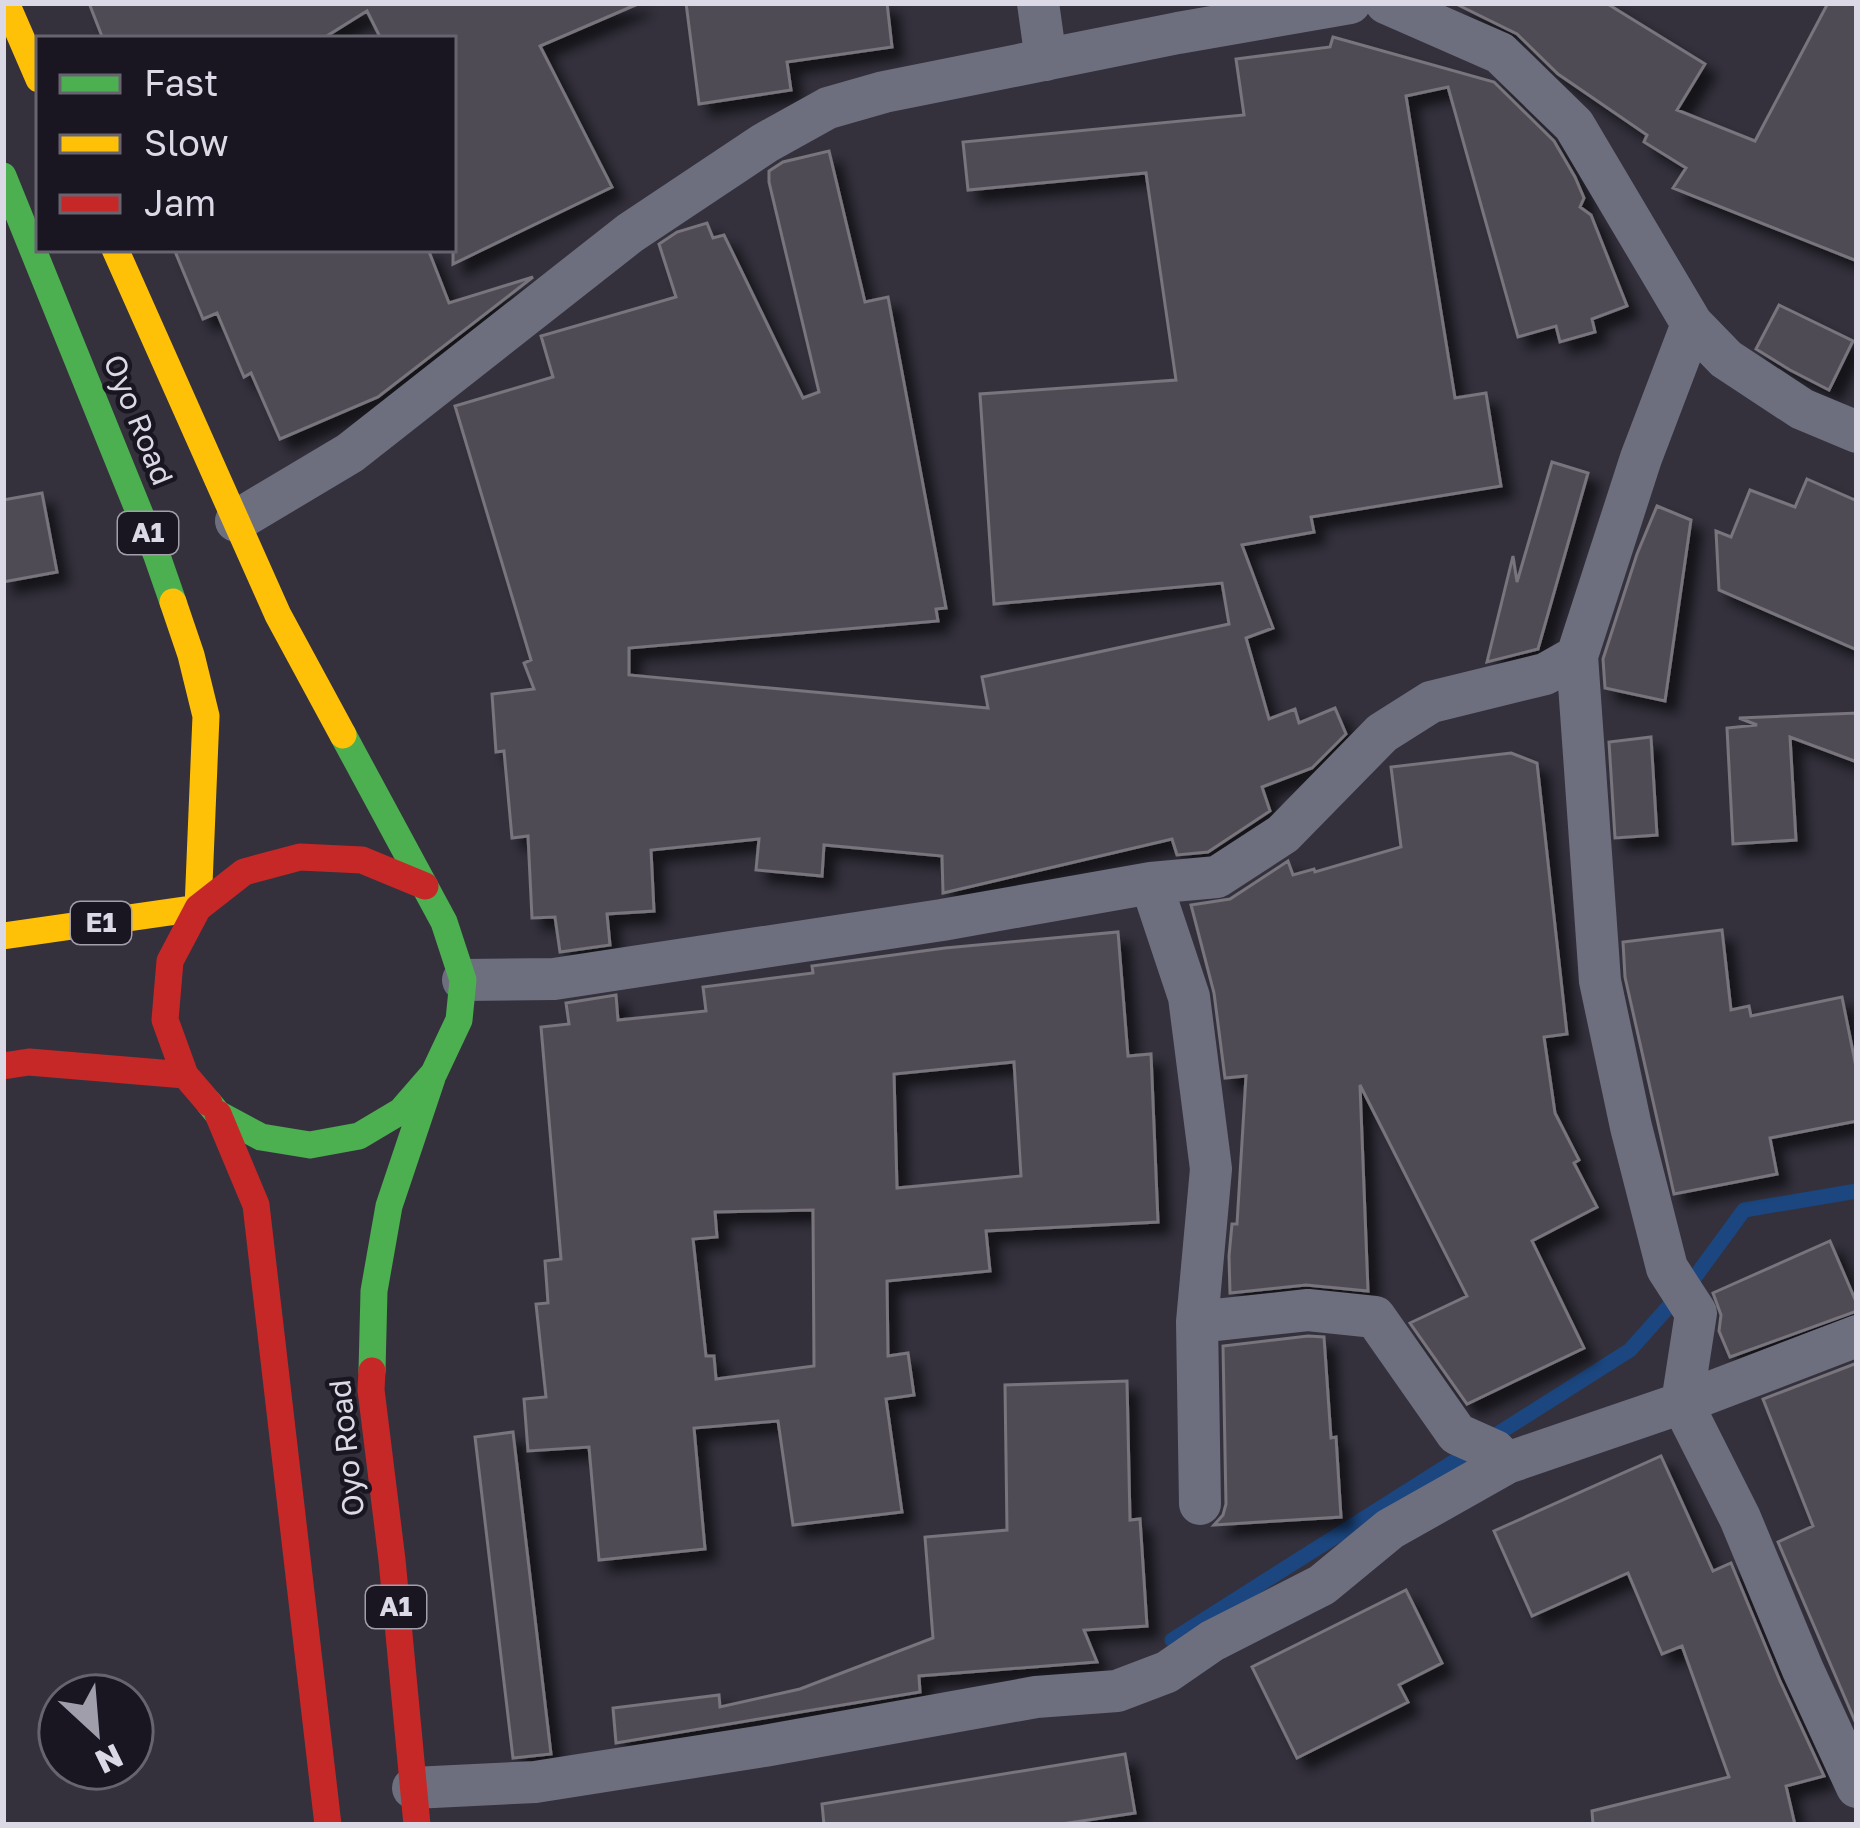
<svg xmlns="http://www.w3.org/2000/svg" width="1860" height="1828" font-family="'Golos Text',sans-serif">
<defs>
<filter id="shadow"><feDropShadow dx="11" dy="11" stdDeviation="6" flood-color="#0009"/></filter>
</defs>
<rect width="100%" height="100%" fill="#34313d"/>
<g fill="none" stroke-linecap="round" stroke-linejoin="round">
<path stroke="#1b467f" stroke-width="15" d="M1172,1640L1630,1350L1695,1277L1744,1210L1857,1191"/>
</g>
<path fill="#504b55" stroke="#78747d" stroke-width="3" fill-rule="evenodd" filter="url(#shadow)" d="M89,3H640L540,46L612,187L453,264V39H381L367,11L322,39H103Z
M686,3H887L892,47L787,62L791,90L699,104Z
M1454,3H1606L1705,64L1677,110L1755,141L1828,3H1857V261L1673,188L1686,168L1644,142L1647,135L1558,74L1517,34Z
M1333,37L1494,82L1554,141L1575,177L1584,198L1580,207L1591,215L1627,306L1592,319L1595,332L1560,342L1556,326L1518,337L1448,87L1406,96L1455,398L1486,393L1501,486L1311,517L1314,532L1242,545L1273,628L1246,638L1269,719L1295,709L1299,723L1335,708L1346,734L1312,768L1262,787L1270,811L1208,852L1177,855L1172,839L943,893L942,856L824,845L822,876L756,870L759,839L651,850L654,911L607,914L610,945L560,952L555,917L532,918L528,836L512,838L504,751L496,752L492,694L534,689L524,663L531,660L455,406L553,377L541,336L676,297L659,244L677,232L707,223L713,238L724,235L803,398L819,392L769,182V171L783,162L829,151L865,302L888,297L946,608L936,609L938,621L629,648V675L988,708L982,677L1229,624L1222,583L994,604L980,394L1176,380L1146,173L968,190L963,142L1244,115L1236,59L1330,47Z
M174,249H428L449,303L533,277L378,397L280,439L251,373L244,377L217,313L203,319Z
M1779,305L1853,341L1829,390L1790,370L1756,349Z
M1552,462L1588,473L1538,649L1487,662L1513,556L1517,582Z
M1807,479L1857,501V650L1719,590L1716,531L1731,537L1750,490L1795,507Z
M42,493L57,572L3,582V500Z
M1657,506L1691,520L1665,701L1605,688L1603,659L1637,554Z
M1857,713V762L1790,737L1796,840L1733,844L1727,728L1757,725L1739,718Z
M1651,737L1657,835L1615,838L1609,742Z
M1511,753L1537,763L1567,1034L1544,1037L1555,1113L1579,1160L1574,1163L1597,1207L1532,1241L1584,1348L1467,1404L1410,1323L1467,1296L1360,1085L1368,1291L1306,1285L1230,1293L1229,1256L1232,1224H1237L1246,1076L1225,1078L1214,993L1191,905L1230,899L1288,861L1293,875L1314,869L1315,872L1401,847L1391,767Z
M1722,930L1731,1010L1749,1006L1751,1016L1842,997L1857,1072V1121L1770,1138L1777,1174L1674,1194L1625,977L1623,942Z
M1118,932L1128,1056L1151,1054L1158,1222L986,1231L990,1271L887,1281L888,1356L908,1353L914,1395L886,1399L902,1512L793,1525L778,1421L694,1428L705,1549L599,1560L589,1447L528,1451L524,1399L546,1397L536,1304L548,1303L545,1261L561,1259L541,1027L569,1024L566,1003L616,995L618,1020L706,1011L703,987L813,973L812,966L945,948ZM1014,1062L1021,1176L897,1188L894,1074ZM813,1210L814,1366L716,1379L714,1356H706L693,1239L717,1237L715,1212Z
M1830,1241L1857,1304V1311L1730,1357L1719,1331L1721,1315L1713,1293Z
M1308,1336L1324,1337L1331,1438L1336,1437L1341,1517L1214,1525L1223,1515L1226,1504L1223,1346Z
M1857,1363V1726L1778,1542L1813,1526L1763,1399Z
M1127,1381L1130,1520L1140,1519L1147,1626L1084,1630L1097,1662L919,1676L920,1692L616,1743L613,1708L719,1695L720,1707L800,1689L933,1638L925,1537L1007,1530L1005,1385Z
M513,1432L551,1754L513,1758L475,1437Z
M1661,1456L1713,1571L1731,1563L1780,1681L1824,1776L1786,1786L1795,1825H1593L1592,1811L1729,1777L1682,1646L1662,1654L1628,1573L1532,1616L1494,1531Z
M1406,1590L1442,1663L1399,1685L1408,1702L1297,1758L1252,1667Z
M1125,1754L1135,1813L1055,1825H824L822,1804Z"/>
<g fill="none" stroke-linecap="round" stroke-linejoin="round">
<path stroke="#6d6f7f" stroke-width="42" d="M1038,3L1046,60
M1386,3L1500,53L1574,125L1692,324L1726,359L1802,409L1857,432
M236,521L350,453L630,233L765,143L828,108L884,92L1178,33L1350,3
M1577,656L1600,981L1631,1127L1667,1268L1696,1313L1682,1403L1740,1518L1803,1670L1857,1787
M1151,883L1189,997L1211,1169L1197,1322L1308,1310L1375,1317L1457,1434L1495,1451L1507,1463
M463,980L554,979L942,920L1151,883L1217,877L1283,834L1382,733L1431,702L1545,674L1577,656L1641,458L1692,324
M1197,1322L1200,1504
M413,1788L535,1782L764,1746L1036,1697L1117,1691L1167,1672L1212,1641L1322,1585L1390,1529L1507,1463L1682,1403L1857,1336"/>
<path stroke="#4caf50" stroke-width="27" d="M3,176L157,556L173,602
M209,1103L218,1114L261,1137L310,1145L359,1136L401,1111L434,1073L459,1020L463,980L444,922L343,735
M372,1371L374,1291L389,1206L432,1078"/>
<path stroke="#ffc107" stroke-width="27" d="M6,3L39,79
M115,249L278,615L343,735
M3,936L198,908L206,716L191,655L173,602"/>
<path stroke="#c62828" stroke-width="27" d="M3,1066L29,1062L185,1075
M209,1103L185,1075L165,1020L170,961L198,908L244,872L300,857L362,860L425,886
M218,1114L256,1205L328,1825
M372,1371L371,1390L392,1560L417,1825"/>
</g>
<g text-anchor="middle" stroke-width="9" stroke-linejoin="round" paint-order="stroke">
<g fill="#191621" stroke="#a29eac" stroke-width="3">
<rect x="118" y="512" width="60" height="42" rx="9"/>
<rect x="71" y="902" width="60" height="42" rx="9"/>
<rect x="366" y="1586" width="60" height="42" rx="9"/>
</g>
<g font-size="27" font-weight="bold" fill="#dcd9e7">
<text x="148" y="542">A1</text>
<text x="101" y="932">E1</text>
<text x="396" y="1616">A1</text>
</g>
<g font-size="30" fill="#dcd9e7" stroke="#191621">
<text transform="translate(138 420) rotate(68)" y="10">Oyo Road</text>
<text transform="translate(347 1448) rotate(-96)" y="10">Oyo Road</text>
</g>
</g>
<rect width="1860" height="1828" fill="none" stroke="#dcd9e7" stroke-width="12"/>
<rect x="36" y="36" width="420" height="216" fill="#191621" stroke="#676470" stroke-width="3"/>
<rect x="60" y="75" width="60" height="18" fill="#4caf50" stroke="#676470" stroke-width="3"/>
<text x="144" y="96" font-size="36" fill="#dcd9e7">Fast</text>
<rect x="60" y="135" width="60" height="18" fill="#ffc107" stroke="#676470" stroke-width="3"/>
<text x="144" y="156" font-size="36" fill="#dcd9e7">Slow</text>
<rect x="60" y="195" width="60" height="18" fill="#c62828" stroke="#676470" stroke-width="3"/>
<text x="144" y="216" font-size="36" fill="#dcd9e7">Jam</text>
<g transform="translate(96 1732) rotate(154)"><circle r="57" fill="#191621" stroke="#676470" stroke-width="3"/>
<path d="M0-9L21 45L0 30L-21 45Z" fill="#a19eac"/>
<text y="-18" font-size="33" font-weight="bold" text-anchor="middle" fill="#dcd9e7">N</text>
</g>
</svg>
